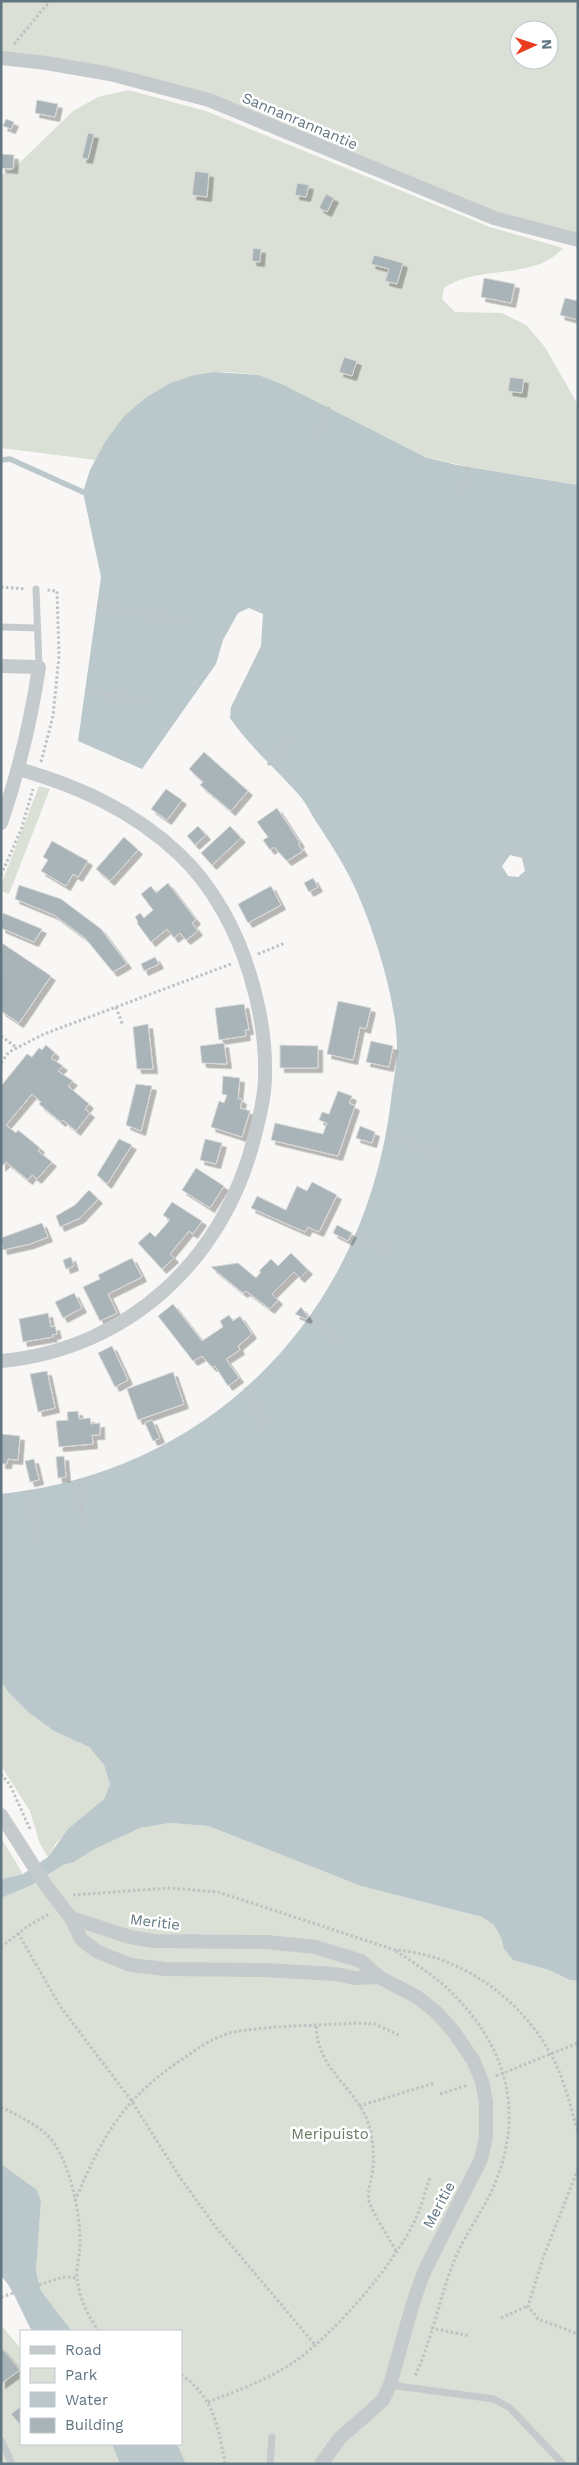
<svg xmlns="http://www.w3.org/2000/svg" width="579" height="2465" font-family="'Work Sans',sans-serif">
<defs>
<filter id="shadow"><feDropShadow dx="4.5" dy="4.5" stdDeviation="0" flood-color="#0004"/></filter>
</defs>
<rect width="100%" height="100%" fill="#f8f7f5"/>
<path fill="#dae0d5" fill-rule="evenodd" d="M1,1H578V240L524,227L209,100L1,58ZM519,30H549V60H519Z
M128,90L206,111L490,227L563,248C535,281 479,264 444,288L442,299L455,312L502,313L526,325L545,347L578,405V485L464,466L423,456L284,385L259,375L228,372H214L170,383L145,398L124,416L96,460L1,448V175L12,170L73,111L98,97Z
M39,786L50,789L9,894L1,891V885Z
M1,1681L8,1692L29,1713L54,1731L89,1747L104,1765L110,1784L104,1799L56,1843L48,1857L40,1844L30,1811L1,1766Z
M170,1823L208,1826L361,1886L482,1917L494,1925L501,1938L504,1949L513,1960L549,1970L568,1980L578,1981V2464H186L177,2444H181V2331H72L41,2291L36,2272L41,2201L37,2191L1,2164V1898L32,1885L63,1865L74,1862L93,1850L140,1828Z
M1,1838L23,1874L1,1879Z
M1,2325L21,2349V2444H112L120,2464H1Z"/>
<path fill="#bac8cb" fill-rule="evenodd" d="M214,372L259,375L284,385L425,457L457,465L578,485V1981L569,1980L549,1970L513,1960L504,1949L501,1938L494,1925L482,1917L361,1886L208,1826L170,1823L140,1828L93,1850L74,1862L63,1865L32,1885L1,1898V1879L23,1874L48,1857L68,1829L104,1799L110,1784L104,1765L89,1747L54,1731L29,1713L8,1692L1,1681V1494C215,1471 366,1311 391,1100C393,1083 397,1065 397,1048C397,1008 380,950 365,912C354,881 337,853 319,826C312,816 307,804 299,795C276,769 250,747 230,718L231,707L261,646L263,614L249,608L238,613L223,640L216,664L142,769L78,741L101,577L83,492L90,470L105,442L124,416L145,398L170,383L195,375ZM510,855L522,858L525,871L518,877L508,876L502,866Z
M1,2164L37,2190L41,2201L36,2272L41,2291L72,2331H32C23,2316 13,2287 1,2276Z
M112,2444H177L186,2464H120Z"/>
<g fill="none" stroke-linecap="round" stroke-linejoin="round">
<path stroke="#bac8cb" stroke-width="5.5" d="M1,460L10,459L83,492"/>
</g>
<path fill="#a9b4b8" stroke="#d9d9d7" filter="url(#shadow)" d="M37,100L58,104L55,117L35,113Z
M6,119L14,122L11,129L3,126Z
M88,133L94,134L88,159L82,158Z
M1,154L14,155L13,169L1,168Z
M195,171L209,173L207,197L192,195Z
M297,183L309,185L306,197L295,195Z
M326,194L334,198L327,212L319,208Z
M253,248L261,249L260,262L252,261Z
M374,255L403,263L397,284L385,281L389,269L371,264Z
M484,278L515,284L511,303L481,297Z
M565,298L578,301V320L560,315Z
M344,357L357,361L352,376L339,372Z
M510,377L524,379L522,393L508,391Z
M204,752L248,791L231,811L200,785L203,782L189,769Z
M166,789L182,800L167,820L151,809Z
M277,808L300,843L298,844L303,851L287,861L274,847L270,850L263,840L268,837L257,822Z
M198,826L206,835L195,845L187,836Z
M230,826L241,838L212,865L201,853Z
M124,837L138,850L110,881L96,869Z
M52,841L88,861L78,877L73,874L66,886L41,871L48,860L43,857Z
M313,878L318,887L309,892L304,883Z
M168,883L196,920L192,923L198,931L186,940L180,933L174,938L167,929L151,942L137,923L138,922L135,917L140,913L144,918L153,910L141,894L151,886L156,893Z
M19,885L61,899L101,929L127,964L113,972L85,938L54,915L15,899Z
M271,886L281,905L248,923L238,904Z
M3,913L42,929L34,942L1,928Z
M2,943L51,976L19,1023L1,1011Z
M155,957L159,964L144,971L141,964Z
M338,1001L371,1008L366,1029L360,1027L353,1060L327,1054Z
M244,1004L249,1030H245L246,1036L219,1040L215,1008Z
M148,1024L153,1069H137L133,1027Z
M371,1041L393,1046L389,1067L366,1062Z
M224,1043L227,1064L202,1063L200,1046Z
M46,1045L55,1053L51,1058L63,1066L58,1071L73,1081L68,1086L89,1104L85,1109L90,1113L76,1131L63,1120L61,1122L39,1104L41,1102L32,1094L6,1125L16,1133L18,1130L40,1148L38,1151L52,1162L37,1179L32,1175L28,1180L6,1162L1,1167V1086L27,1054L32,1057L39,1048L42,1050Z
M280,1045L318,1046V1068H280Z
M223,1076L240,1078L238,1098L242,1100L240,1108L250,1111L242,1137L211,1127L219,1101L224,1103L227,1095L222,1094Z
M136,1084L152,1086L141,1131L126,1125Z
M338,1091L352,1096L349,1103L355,1106L338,1156L271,1140L275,1123L323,1134L327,1123L319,1120L322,1112L329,1114Z
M360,1126L375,1132L372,1143L356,1138Z
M119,1139L132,1145L107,1184L97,1175Z
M205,1139L222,1143L216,1164L200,1160Z
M196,1168L224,1186L210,1208L182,1190Z
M312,1182L337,1195L319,1232L308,1227L305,1232L251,1208L257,1196L286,1210L297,1186L307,1191Z
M89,1190L98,1199L80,1218L60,1227L56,1216L75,1205Z
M172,1202L202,1221L193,1234L189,1231L170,1254L174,1258L162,1269L138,1243L150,1232L155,1237L170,1220L163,1215Z
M42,1223L48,1237L30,1244L3,1250L1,1238Z
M337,1225L352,1233L348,1241L333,1233Z
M291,1253L308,1270L300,1278L294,1272L272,1294L278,1300L270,1309L246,1291L243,1293L211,1267L238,1263L256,1278L261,1272L259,1271L271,1259L278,1266Z
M71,1257L74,1266L66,1269L63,1260Z
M132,1258L142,1277L108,1294L117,1313L100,1321L83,1287L100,1279L98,1275Z
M74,1293L82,1308L63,1318L55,1302Z
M173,1304L202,1341L223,1327L220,1321L229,1315L233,1321L240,1316L252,1334L238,1346L240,1350L226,1359L239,1378L228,1386L215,1366L212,1367L202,1356L193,1361L158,1316Z
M301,1307L308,1317L306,1319L295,1314Z
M48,1313L51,1327L55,1326L57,1334L52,1335L53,1337L23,1342L19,1319Z
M112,1346L128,1380L115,1387L98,1353Z
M47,1371L55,1408L38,1412L30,1374Z
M173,1372L184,1404L138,1420L127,1389Z
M78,1411L79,1419L90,1418L91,1424L100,1423V1435H92L93,1444L59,1447L56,1421L68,1420L67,1412Z
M152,1420L160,1438L153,1441L145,1423Z
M1,1434L20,1436L18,1460L8,1459L7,1464H1Z
M64,1456L66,1477L58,1478L56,1457Z
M34,1459L39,1480L30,1482L25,1461Z
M1,2347L20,2370L1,2384Z
M21,2406V2426L11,2414Z"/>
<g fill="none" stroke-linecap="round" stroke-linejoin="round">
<path stroke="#bec2c3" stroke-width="3" stroke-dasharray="2.5 2.5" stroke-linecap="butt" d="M14,44L50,1
M317,436L329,407
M461,493L469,467
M1,587L25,589
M97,605L192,622
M85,691L149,701
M41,762L53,716L59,656L57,591L46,590
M268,765L294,736
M1,875L21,830L33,789
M258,954L285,943
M116,1007L123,1026
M1,1036L17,1048
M1,1063L9,1052L44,1034L231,964
M386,1135L439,1154
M356,1234L386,1250
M311,1315L339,1341
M245,1388L265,1424
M78,1479L84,1528
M30,1490L37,1542
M1,1774L10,1785L30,1829
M73,1895L169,1888L218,1892L395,1950C459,1954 520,1998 550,2053C564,2077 570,2105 578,2132
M18,1933L60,2006L131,2100L179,2176L215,2226L316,2346
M1,1947L28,1926L49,1914
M396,1951C415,1964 437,1977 453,1994C506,2047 524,2110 496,2181C485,2209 465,2233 454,2261C439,2299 432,2340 415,2376
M316,2026C318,2072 357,2087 369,2125C373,2140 375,2159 372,2174C371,2183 367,2192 369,2201C373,2214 389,2238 396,2251
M496,2076L578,2043
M440,2094L468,2085
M359,2106L435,2083
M1,2107C17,2115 34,2123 47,2135C69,2155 81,2215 80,2244C80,2255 76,2267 77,2278C79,2297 88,2317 99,2331
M578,2169L543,2258L528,2306L538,2319L578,2334
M75,2201C103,2134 125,2096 187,2056C201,2046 216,2036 234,2032C274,2025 316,2026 356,2023L375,2024L401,2036
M1,2297L63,2277L77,2278
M501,2318L528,2306
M431,2328L470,2336
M181,2375C213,2395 219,2429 225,2464
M208,2402C236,2391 265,2381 291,2364C332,2337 396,2263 416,2218C422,2205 425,2191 430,2178"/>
<path stroke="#c5cacc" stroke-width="7" d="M36,589L39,667
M1,627L37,628
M390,2385L494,2399L510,2408L563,2464
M1,2440L12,2464
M270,2464L272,2437"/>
<path stroke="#c5cacc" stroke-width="14" d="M1,58L46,63L110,74L209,100L494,218L578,240
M1,666L39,667C31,721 19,771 1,823
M1,1361C129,1349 225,1259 255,1135C260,1116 265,1096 265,1076C266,1042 260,1008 250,975C237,931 213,886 179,854C132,810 80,787 19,769
M1,1815L47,1887L71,1918L81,1939L96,1951L108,1956L131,1965L166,1969L265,1970L335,1974L355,1978L379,1977
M71,1918L130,1937L154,1941L266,1942L315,1947L361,1961L379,1977L417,1997L436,2012L454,2032L473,2060L482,2081L486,2102V2137L481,2159L424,2272L413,2303L390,2385L383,2400L340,2438L321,2464"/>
</g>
<g text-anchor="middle" stroke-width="5" stroke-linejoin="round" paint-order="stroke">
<g font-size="15" fill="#617681" stroke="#fff">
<text transform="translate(300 121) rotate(23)" y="5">Sannanrannantie</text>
<text transform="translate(155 1922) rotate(7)" y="5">Meritie</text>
<text transform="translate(439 2205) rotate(-62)" y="5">Meritie</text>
</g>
<g font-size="15" fill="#677960" stroke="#fff">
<text x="330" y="2139">Meripuisto</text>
</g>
</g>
<rect width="579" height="2465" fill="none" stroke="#617681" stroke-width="5"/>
<rect x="20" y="2330" width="162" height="115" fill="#ffffff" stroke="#c0c8cd"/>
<rect x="30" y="2346" width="25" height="8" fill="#c5cacc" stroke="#c0c8cd"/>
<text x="65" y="2355" font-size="15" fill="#617681">Road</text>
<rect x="30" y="2368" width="25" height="15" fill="#dae0d5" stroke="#c0c8cd"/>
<text x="65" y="2380" font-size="15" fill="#617681">Park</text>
<rect x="30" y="2392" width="25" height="15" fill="#bac8cb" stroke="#c0c8cd"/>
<text x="65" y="2405" font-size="15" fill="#617681">Water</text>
<rect x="30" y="2418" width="25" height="15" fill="#a9b4b8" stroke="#c0c8cd"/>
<text x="65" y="2430" font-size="15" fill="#617681">Building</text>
<g transform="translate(534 45) rotate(87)"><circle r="24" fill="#ffffff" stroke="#c0c8cd"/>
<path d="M0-4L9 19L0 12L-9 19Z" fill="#ec3d21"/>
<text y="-8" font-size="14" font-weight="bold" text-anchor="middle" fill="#617681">N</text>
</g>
</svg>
